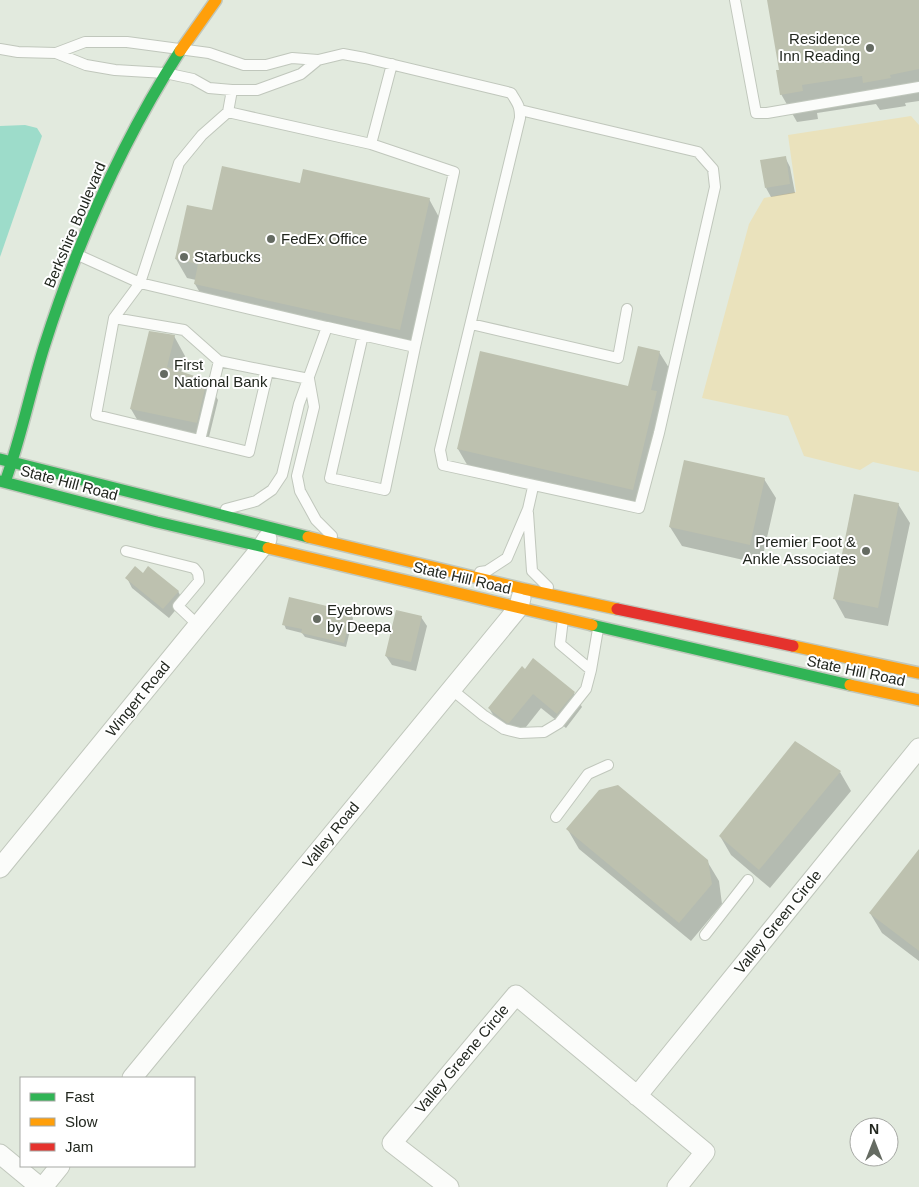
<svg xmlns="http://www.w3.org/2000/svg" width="919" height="1187" font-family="Arial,sans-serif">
<rect width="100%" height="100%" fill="#e2eade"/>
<path fill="#eae2bc" d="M911,116L919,125V472L873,462L860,470L804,456L788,416L702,398L749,224L764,198L796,192L788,135Z"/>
<path fill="#9ddcca" d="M25,125L37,128L42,136L0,257V126Z"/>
<path fill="#0003" d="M769,0H919V101L905,103L906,106L880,110L876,104L817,113L818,119L797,122L781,94L780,71Z
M785,157L790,167L795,193L771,197L766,188Z
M301,185L429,199L440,219L411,349L206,303L195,284L196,280L187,278L176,259L212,212Z
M174,336L185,356L181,373L207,381L218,400L208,441L142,428L131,409Z
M659,352L671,371L644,509L469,468L458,449L629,388Z
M764,479L776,498L761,564L682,546L670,527Z
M898,504L910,523L888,626L845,618L834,598Z
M143,575L178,591L183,601L169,618L132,588L127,578Z
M351,614L353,618L346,647L305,637L302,633L286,629L284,624Z
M421,617L427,626L416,671L392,665L386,656Z
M525,670L574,693L582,707L566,728L541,708L518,737L498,723L489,708Z
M840,772L851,791L770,888L731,855L720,836Z
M568,830L707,861L719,881L722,904L691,941L579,849Z
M919,851V961L882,933L870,913Z"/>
<path fill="#bdc1af" d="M767,0H919V69L890,75L891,78L863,83L862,76L802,85L803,91L780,95L776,70H779Z
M786,156L790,184L765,188L760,160Z
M222,166L300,183L303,169L430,198L400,330L194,284L198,264L175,259L187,205L212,210Z
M149,331L175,335L167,367L207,380L197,423L130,409Z
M638,346L660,351L651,390L657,391L633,490L457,449L480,351L628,386Z
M684,460L765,478L750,545L669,527Z
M854,494L899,503L878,608L833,599Z
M135,566L143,573L148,566L179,591L163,609L125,578Z
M289,597L352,612L344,643L301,633L302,629L282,625Z
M396,610L422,616L411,662L385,656Z
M533,658L575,692L557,714L533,694L509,723H507L488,708L522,666L525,669Z
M795,741L841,771L759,870L719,836Z
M618,785L708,860L712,884L679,923L566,829L599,790Z
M919,849V951L869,913Z"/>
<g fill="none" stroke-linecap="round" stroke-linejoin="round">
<defs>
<path id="lane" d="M735,0L756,113H767L919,87
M0,49L18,52L56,53L86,65L115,70L165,73L193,79L209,88L232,90H257L301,74L318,60
M56,53L85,42H127L209,53L244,65H266L292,58L318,60L343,54L365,58L511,93C518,104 520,106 520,118L440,450L443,465L639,508L659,433L715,187L713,169L698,152L520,110
M232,90L228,112L202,135L179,163L140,283L114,318L96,415L249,452L268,371L309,379
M228,112L371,144
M78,255L140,283L327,327
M114,318L184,330L219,361L268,371
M471,324L618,358L627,309
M363,335L330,478L385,490L415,347
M309,379L314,407L297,476L300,491L316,520L332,536
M200,440L219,361
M226,509L256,501L272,490L282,475L299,404L327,327L415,347L454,172L371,144L392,64
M528,513L532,571L548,587
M126,551L194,568L198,573L199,581L178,606L198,625
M480,572L487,571L507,558L528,509L533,487L535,486
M563,619L560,644L591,670
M451,689L483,715L504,729L520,733L544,732L559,723L586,689L591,670L598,629
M556,817L588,774L608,765
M705,935L748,880"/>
<path id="street" d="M0,868L262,547L267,539
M132,1078L519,607L521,598
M637,1096L919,748
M0,1154L40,1187
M43,1187L60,1166
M449,1187L392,1143L516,995L705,1152L677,1187"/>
<path id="fast" d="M0,459L308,537
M0,481L157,522L268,548
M5,482C21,438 30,392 44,347C77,243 121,143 180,51
M592,625L850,685"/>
<path id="slow" d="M180,51L216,0
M308,537L524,589L617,609
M268,548L592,625
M793,646L919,673
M850,685L919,700"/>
<path id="jam" d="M617,609L793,646"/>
</defs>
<use href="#lane" stroke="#c0c7bc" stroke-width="12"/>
<use href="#street" stroke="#c0c7bc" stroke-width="21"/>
<use href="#fast" stroke="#c0c7bc" stroke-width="14"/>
<use href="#slow" stroke="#c0c7bc" stroke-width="14"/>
<use href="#jam" stroke="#c0c7bc" stroke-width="14"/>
<use href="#lane" stroke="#fbfcfa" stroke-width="10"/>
<use href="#street" stroke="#fbfcfa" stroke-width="19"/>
<use href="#fast" stroke="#30b455" stroke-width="11"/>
<use href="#slow" stroke="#ff9f0a" stroke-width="11"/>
<use href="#jam" stroke="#e5322d" stroke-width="11"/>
</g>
<g fill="#656b62" stroke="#fff" stroke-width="2">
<circle cx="870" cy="48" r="5"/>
<circle cx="271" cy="239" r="5"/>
<circle cx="184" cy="257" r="5"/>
<circle cx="164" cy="374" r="5"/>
<circle cx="866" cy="551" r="5"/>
<circle cx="317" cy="619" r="5"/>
</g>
<g text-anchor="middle" stroke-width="4" stroke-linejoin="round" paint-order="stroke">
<g font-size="15" fill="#22271f" stroke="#fff" text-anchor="start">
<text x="860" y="44" text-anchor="end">Residence<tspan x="860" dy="17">Inn Reading</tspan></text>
<text x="281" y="244">FedEx Office</text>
<text x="194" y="262">Starbucks</text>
<text x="174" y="370">First<tspan x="174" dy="17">National Bank</tspan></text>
<text x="856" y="547" text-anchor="end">Premier Foot &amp;<tspan x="856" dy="17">Ankle Associates</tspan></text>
<text x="327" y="615">Eyebrows<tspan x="327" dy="17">by Deepa</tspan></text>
</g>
<g font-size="15" fill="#22271f" stroke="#fff">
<text transform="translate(75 225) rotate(-67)" y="5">Berkshire Boulevard</text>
<text transform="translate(69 483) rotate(15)" y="5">State Hill Road</text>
<text transform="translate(462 578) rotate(13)" y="5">State Hill Road</text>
<text transform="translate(856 671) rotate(12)" y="5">State Hill Road</text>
<text transform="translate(138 699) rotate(-51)" y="5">Wingert Road</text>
<text transform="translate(331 835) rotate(-51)" y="5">Valley Road</text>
<text transform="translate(778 922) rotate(-51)" y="5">Valley Green Circle</text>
<text transform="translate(462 1059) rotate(-50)" y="5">Valley Greene Circle</text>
</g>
</g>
<rect x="20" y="1077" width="175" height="90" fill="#ffffff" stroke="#a7a9a5"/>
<rect x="30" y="1093" width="25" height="8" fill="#30b455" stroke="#a7a9a5"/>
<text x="65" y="1102" font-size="15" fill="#22271f">Fast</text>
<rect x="30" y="1118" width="25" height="8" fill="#ff9f0a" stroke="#a7a9a5"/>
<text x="65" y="1127" font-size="15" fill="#22271f">Slow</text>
<rect x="30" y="1143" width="25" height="8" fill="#e5322d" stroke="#a7a9a5"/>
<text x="65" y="1152" font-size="15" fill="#22271f">Jam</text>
<g transform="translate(874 1142)"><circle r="24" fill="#ffffff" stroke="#a7a9a5"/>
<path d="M0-4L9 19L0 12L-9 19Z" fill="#656b62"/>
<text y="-8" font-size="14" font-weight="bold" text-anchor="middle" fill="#22271f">N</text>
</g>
</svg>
